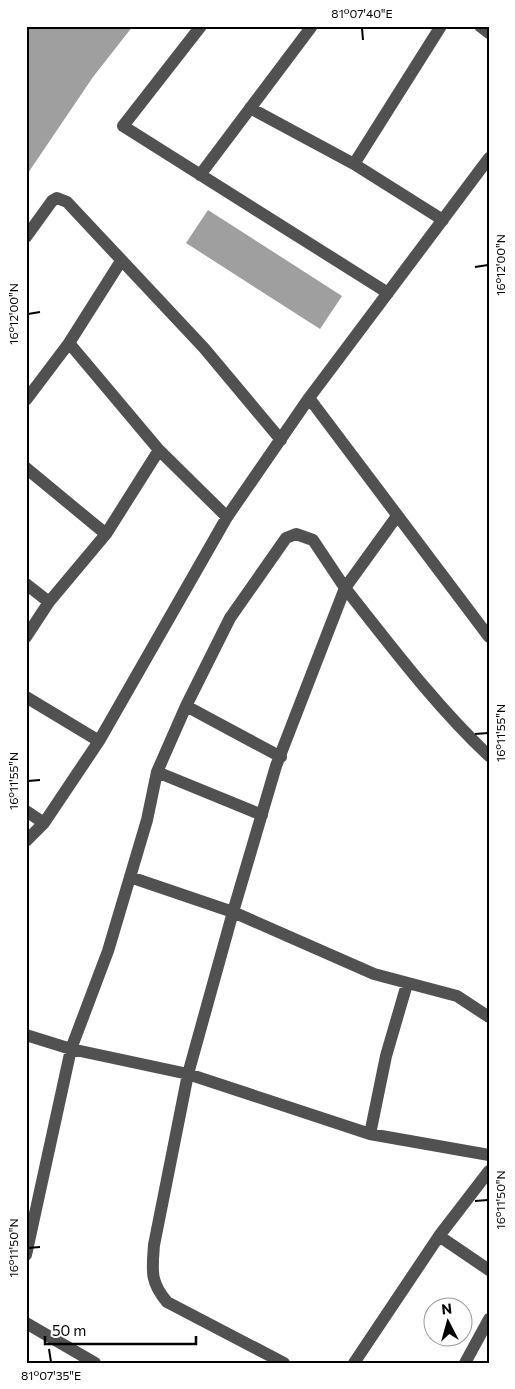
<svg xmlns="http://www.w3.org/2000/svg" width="515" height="1389" font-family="Commissioner,sans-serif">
<rect width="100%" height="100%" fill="#fff"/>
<path fill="#9f9f9f" d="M26,26H133L93,77L26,176Z
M208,210L342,296L320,329L186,243Z"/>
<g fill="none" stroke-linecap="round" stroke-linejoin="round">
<path stroke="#515151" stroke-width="12" d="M201,26L123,126L388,293
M480,26L489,33
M250,108L354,164L443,220
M354,164L441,26
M200,175L312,26
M26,237L52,201L57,198L67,202L204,348L281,440
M69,343L159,450L227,517
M309,398L489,637
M26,400L69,343L121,261
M26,468L106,534L159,450
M397,516L345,588C391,646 435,705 489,756
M26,584L49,602L106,534
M26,637L49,602
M26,697L99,741
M186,706L281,757
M157,772L262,815
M26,811L44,823
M26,841L44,823L99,741L227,517L309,398L489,158
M130,877L233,912L374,974L457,996L489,1017
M26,1035L71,1049L188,1074L370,1134L489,1155
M370,1134L386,1056L407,984
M439,1236L489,1270
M26,1255L71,1049L108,951L147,820L157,772L186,706L230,618L286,538L296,534L313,540L345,588L276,766L233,912L188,1074L154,1245C152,1271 150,1282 167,1302L284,1363
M26,1323L95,1363
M354,1363L439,1236L489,1171
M465,1363L489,1319"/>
</g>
<path fill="none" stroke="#000" stroke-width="2" d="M362,28L363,40M475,267L488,265M28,314L40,312M475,734L488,733M28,781L40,780M475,1201L488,1200M28,1248L40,1247M49,1349L51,1362"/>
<rect width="515" height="1389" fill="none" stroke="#ffffff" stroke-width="55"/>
<g transform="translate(448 1322) rotate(354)"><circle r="24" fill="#ffffff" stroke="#999999"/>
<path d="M0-4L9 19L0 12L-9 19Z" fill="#000000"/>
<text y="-8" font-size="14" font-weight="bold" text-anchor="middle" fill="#000000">N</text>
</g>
<path d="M45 1336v8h151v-8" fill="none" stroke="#000000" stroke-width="2.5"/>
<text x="52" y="1336" font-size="15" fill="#000000" stroke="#ffffff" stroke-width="4" paint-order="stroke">50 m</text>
<rect x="28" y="28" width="460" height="1334" fill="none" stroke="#000" stroke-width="2"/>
<g font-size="12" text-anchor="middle" fill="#000">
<text x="362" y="18">81°07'40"E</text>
<text transform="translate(501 265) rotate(-90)" y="4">16°12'00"N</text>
<text transform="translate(14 314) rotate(-90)" y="4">16°12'00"N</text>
<text transform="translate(501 733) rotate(-90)" y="4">16°11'55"N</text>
<text transform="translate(14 781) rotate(-90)" y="4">16°11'55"N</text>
<text transform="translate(501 1200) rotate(-90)" y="4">16°11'50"N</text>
<text transform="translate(14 1248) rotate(-90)" y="4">16°11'50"N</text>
<text x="51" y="1380">81°07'35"E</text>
</g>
</svg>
